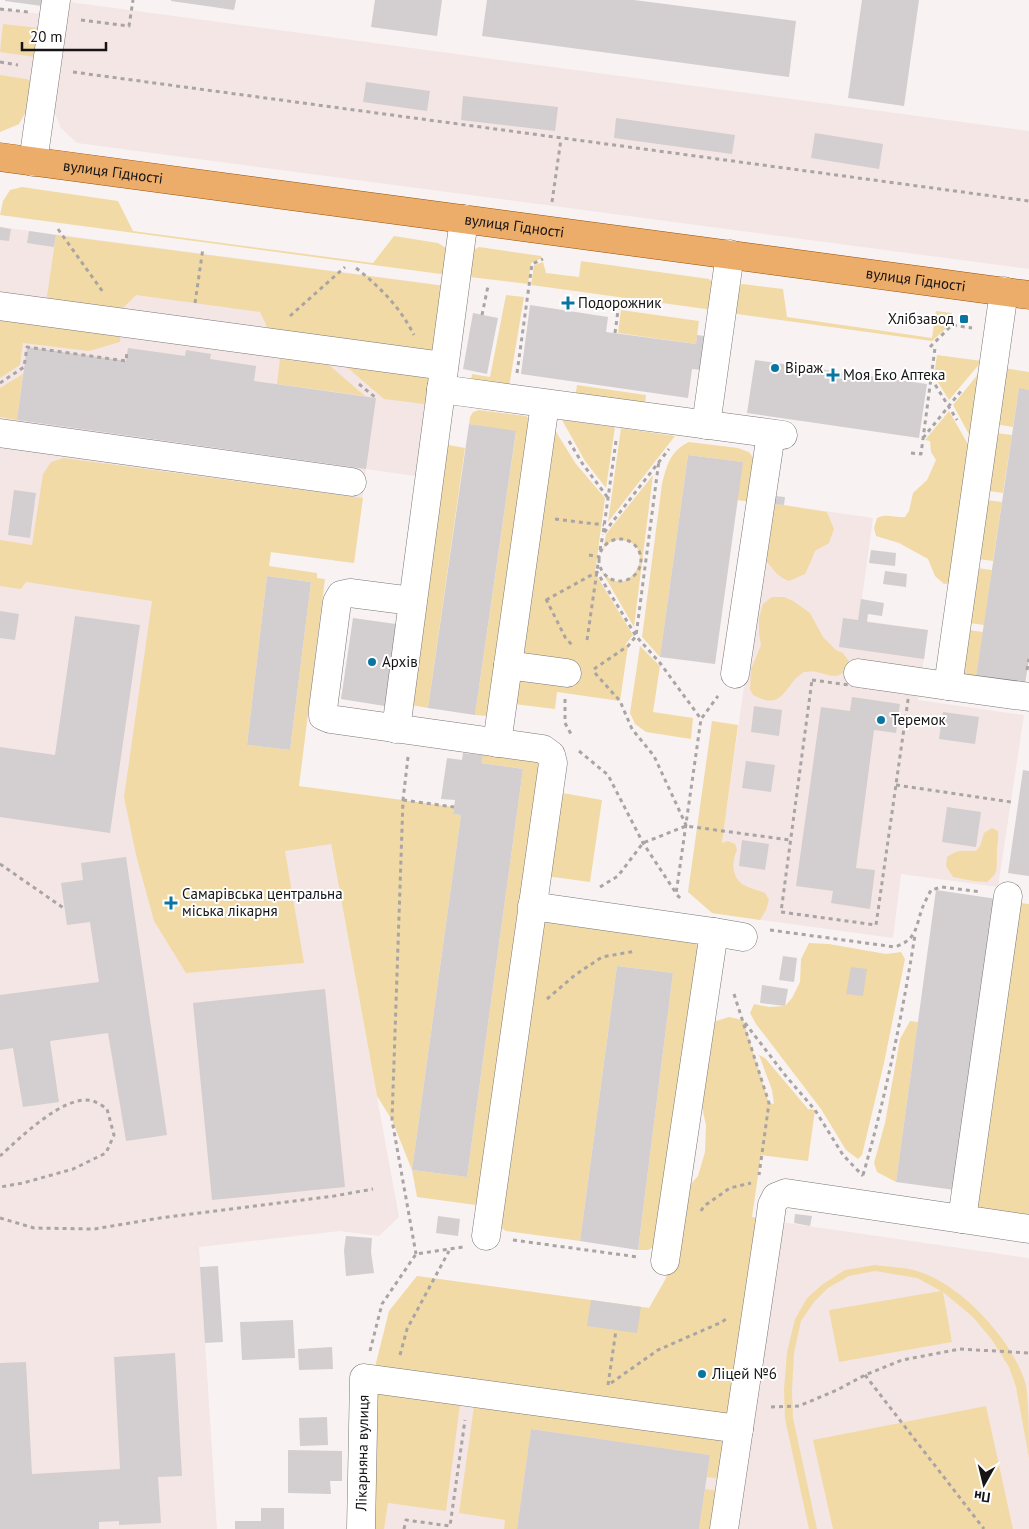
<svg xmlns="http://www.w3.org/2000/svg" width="1029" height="1529" font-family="'PT Sans',sans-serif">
<rect width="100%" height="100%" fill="#f8f3f2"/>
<path fill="#f4e6e4" d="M70,2L1029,131V269L77,143L61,128L54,111Z
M0,9L41,14L28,108L19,124L0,132Z
M0,227L454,287L429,478L366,469L354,563L270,552L198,800L326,818L399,1217L379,1236L340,1231L199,1247L217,1529H0Z
M770,503L873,518L859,620L928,630L918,700L1024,715L998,887L901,874L893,938L712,913Z
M774,1221L1028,1258L1029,1259V1529H368L389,1311L417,1276L649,1308L694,1249Z"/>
<path fill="#f2daa6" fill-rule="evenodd" d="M3,24L39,28L35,57L0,52Z
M0,75L32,80L28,108L19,124L0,132Z
M22,187L118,201L133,231L373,263L394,236L438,243L446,248L449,257L448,275L0,215L3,201L10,190Z
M56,235L445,286L433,352L270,333L260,312L136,295L118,313L46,303Z
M479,247L541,256L542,258L531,263L528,284L461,276L470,252Z
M581,261L709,279L713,283V310L531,285L534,265L543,262L546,273L579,277Z
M743,284L783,289L787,317L932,338L936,311L952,313L950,325L932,341L730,313L737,286Z
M506,295L524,297L508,393L470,388L472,374L490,377Z
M621,310L699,321L696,344L618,333Z
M4,318L121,330L120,342L89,351L23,343L20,365L0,378V320Z
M937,355L982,361L949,400L934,376Z
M335,357L430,374L432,405L384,399Z
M280,359L329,365L365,396L277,384Z
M988,362L976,447L953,405Z
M997,367L1029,372V390L1019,389L1013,427L990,423Z
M23,374L17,420L0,417V388Z
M577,385L646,395L644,414L574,405Z
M479,410L526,416L532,422L489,716L475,715L516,432L469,424L470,417L473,412Z
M949,411L969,446L952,583L944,584L935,576L928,559L899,543L876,536L874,528L877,518C886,513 895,518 905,517L909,511L913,493L927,480L936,460L931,452L930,441L925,440Z
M548,419L576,464L605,498L595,573L633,635L625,645L628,646L620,701L557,692L555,709L514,704L521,662Z
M562,420L615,427L606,488L585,461Z
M621,428L675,436L608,522Z
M988,432L1012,435L1003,493L981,490Z
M689,442L738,448L749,452L755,460L753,502L737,500L742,462L688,455L660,657L642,637L662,484C667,465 670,451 689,442Z
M443,444L465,448L428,708L406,704Z
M64,458L363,498L354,563L271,552L269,566L317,573V578L325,579L299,786L454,807L453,814L461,815L412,1170L467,1177L523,769L481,763L483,750L543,762L483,1206L417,1197L412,1170L392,1120L377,1096L331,844L285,851L304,963L186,973L154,921L136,855L124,797L152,601L26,582L21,589L0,586V540L32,545L43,474L51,462ZM267,576L311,582L290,750L247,745Z
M653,475L634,627L601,570C629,607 661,543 621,540C613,539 607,544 602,550L604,546L606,534Z
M979,499L1002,502L993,561L971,558Z
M770,503L827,512L834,529L829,543L815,551L811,561L805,574L789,581C774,575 774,568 762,557Z
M969,567L992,570L984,625L962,622Z
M772,597H784L793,601L810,613L823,637L836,650L843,653L850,663C841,681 832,676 816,672C812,671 808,672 804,672C800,675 795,678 792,683C779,700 775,706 753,695L750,689L751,669L761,645L759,634V618L763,604Z
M960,629L983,632L975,684L954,672Z
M640,646L660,666L653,712L693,718L691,739L646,732L635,724L630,713Z
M712,721L738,725L722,843L728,841L735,844L737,850C732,861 731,875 742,884C748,888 758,890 765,893L769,900L766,910L760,920L712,913L688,892Z
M557,792L602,800L590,882L546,876Z
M992,828L998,831C999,839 997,844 997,852C996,867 1000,872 987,882L973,881L953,877L946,866L947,857C958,849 963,851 976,851L980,846L984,833Z
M1013,902L1029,904V1216L971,1209Z
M543,920L688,938L698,946L701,958L656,1246L648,1250H638L673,973L617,966L580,1241L506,1231L496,1224Z
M809,943L829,944L886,954L901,952L905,959L884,1063L862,1155L858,1159L846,1150L821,1109L756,1024L750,1013L754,1004L769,1007L785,1006L792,998L800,982L801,959Z
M729,1017L743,1020L769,1103L774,1104L772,1090L759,1055L765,1058L808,1109L815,1110L808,1161L761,1155L752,1217L764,1219L731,1419L374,1371L389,1311L417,1276L649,1308L665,1280L672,1263L689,1186L698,1176L705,1152L706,1125L699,1094L713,1022Z
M910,1021L918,1022L896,1182L877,1172L874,1163L885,1123L900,1039Z
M875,1265C889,1267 906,1267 920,1272C963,1286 1014,1342 1026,1385C1029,1408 1029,1434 1029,1458L1016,1387L1009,1367L992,1340L973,1317L943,1292L952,1342L839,1362L829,1310L941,1291L917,1278L875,1271L849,1276L828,1288L814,1302L801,1321L794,1353L792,1390L793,1418L817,1529H809L785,1419L784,1389L787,1352L795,1319L807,1298L823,1284L845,1270Z
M373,1384L461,1397L446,1511L388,1503L384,1529H368Z
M475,1399L726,1437L721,1479L707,1477L710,1455L531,1429L517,1529H504L505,1520L459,1513Z
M986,1406L1013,1529H833L813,1440Z
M705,1489L720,1491L714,1529H699Z"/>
<path fill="#d3cecf" d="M5,0H43L42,6L5,1Z
M171,0H236L234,10L171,1Z
M375,0H442L437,36L371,27Z
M487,0H634L796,21L789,77L482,36Z
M862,0H919L904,106L848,98Z
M366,82L430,91L427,111L363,102Z
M463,96L558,107L555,131L461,120Z
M616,118L735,135L732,154L614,138Z
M815,133L883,144L879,169L811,158Z
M0,227L11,229L9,241L0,240Z
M29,231L56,235L54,247L27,243Z
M530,305L608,317L606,332L696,344L697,335L712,337L708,371L692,369L688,398L521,374Z
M473,313L498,318L487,374L463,369Z
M27,347L126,361L128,348L185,356L186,350L211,354L210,359L256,366L254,381L376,398L366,469L17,420Z
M755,360L927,384L919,438L747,413Z
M1019,388L1029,390V659L1025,684L976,677Z
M469,424L516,431L475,715L428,708Z
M688,455L743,462L715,664L660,657Z
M14,490L36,493L30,538L8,535Z
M775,496L785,497L784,505L773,504Z
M871,550L896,553L895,566L869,563Z
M885,571L907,574L906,587L883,584Z
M267,576L311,582L290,750L247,745Z
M861,599L884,603L882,616L868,614L867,622L928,630L924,659L839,647L843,618L858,620Z
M0,611L19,614L15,640L0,638Z
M75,616L140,625L110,833L0,817V747L55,755Z
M353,618L403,625L391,707L341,699Z
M852,697L900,704L896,733L874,730L856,868L875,870L870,909L831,903L833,891L796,886L821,707L850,711Z
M754,706L782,710L779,736L751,732Z
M943,712L979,717L975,744L939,739Z
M463,753L483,755L481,763L523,769L467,1177L412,1170L461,815L453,814L455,800L441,799L447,758L462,760Z
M746,761L775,765L771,792L742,788Z
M1023,770L1029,771V876L1008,873Z
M947,807L981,812L976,847L942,842Z
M742,840L769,844L765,870L739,866Z
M126,857L167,1135L126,1141L108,1033L50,1041L59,1102L23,1107L13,1048L0,1050V995L99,982L90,922L67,925L61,883L83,880L81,863Z
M936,890L997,899L955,1190L896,1182Z
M783,956L797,958L794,982L779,980Z
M617,966L673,973L638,1250L580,1241Z
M851,967L867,969L863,996L846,994Z
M762,985L788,989L785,1006L760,1003Z
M325,989L345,1187L212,1200L193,1003Z
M795,1214L812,1216L810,1226L794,1223Z
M438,1216L460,1219L458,1236L436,1233Z
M346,1236L372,1238L371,1252L374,1273L346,1276L344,1250Z
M218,1266L223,1342L205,1343L200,1267Z
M591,1300L641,1307L637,1333L587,1326Z
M293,1320L295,1358L242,1360L240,1322Z
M332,1347L333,1369L299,1370L298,1349Z
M175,1353L182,1476L158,1477L161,1523L119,1525V1521L99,1522V1529H0V1363L26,1362L32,1474L120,1469L114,1357Z
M327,1417L328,1445L300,1446L299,1418Z
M531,1429L710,1455L699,1529H517Z
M288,1450L342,1451V1481H330L331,1494L288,1493Z
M261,1508H284V1529H235V1521H261Z"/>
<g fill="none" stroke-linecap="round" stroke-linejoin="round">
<defs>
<g id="minor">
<path d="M33,162L56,0"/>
<path d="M1004,291L948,686L1029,697"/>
<path d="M0,306L444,366"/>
<path d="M441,389L783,435"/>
<path d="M706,425L730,254"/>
<path d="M0,433L352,482"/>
<path d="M412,601L350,593L341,595L337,602L323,709V716L330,719L543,749L551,755L553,763L486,1236"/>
<path d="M508,665L567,673"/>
<path d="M858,673L948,686"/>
<path d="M735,674L771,434"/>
<path d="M396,729L464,219"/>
<path d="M497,743L545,404"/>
<path d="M1008,896L962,1219L1029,1229"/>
<path d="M532,906L714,932L665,1261"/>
<path d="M714,932L743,937"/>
<path id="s1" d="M361,1529L364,1378L739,1429"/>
<path d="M724,1529L770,1220L772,1205L776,1197L786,1193L962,1219"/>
</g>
<g id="major">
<path id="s2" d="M0,157L1029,295"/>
</g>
</defs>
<use href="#minor" stroke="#7b7776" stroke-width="29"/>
<use href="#major" stroke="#99530b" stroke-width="29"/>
<path stroke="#a9a5a4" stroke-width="3" stroke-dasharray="4 4" stroke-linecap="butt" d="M0,9L28,12
M81,20L129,26L133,0
M0,62L18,65
M73,72L1029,201
M552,202L561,139
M58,229L103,292
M356,268C380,287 400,307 414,335
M195,303L203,248
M569,311L571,297
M482,315L488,286
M290,316L345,267
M615,333L619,303
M930,347L952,325L972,328
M517,373L532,264L543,259
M931,378L957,420
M0,383L24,367L27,347L126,361L127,351
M359,384L376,398
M923,438L961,391
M569,441L582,463L608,498
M616,441L603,534L669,449
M911,453L921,454L935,348
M555,519L604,525
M599 560a21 21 0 1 1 42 0a21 21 0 1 1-42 0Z
M600,550L603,534
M589,555L600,557
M546,599L565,637L572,645
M546,600L597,572L636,636L660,663L701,719
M587,640L598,564
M594,669L628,646L636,636L659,460
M1027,670L1029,659
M595,673L620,701L632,729L654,756L686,825
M812,680L909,693L876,925L781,912Z
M565,699V723L571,734
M579,751L608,775L643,843L676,893
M408,757L403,800L392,1120L416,1254
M896,785L1011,802
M403,800L454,807
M0,864L65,909
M600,887L618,876L643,843L686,826L790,840
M680,898L676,894L701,719L718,696
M770,930L895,947C917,939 915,929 922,909C924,903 928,896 931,890L942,887L981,892
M734,994L769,1103L759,1175
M547,999L575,975L602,957L636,951
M745,1023L785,1075L815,1110L843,1155L863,1176
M0,1156C20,1138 65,1093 93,1101C98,1103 103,1106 107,1109L114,1135L106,1153L73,1169L23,1183L0,1187
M863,1175C886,1096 902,1016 915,935
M701,1211L704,1206L730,1188L751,1183
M0,1218L34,1228L94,1229L160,1218L334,1196L373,1189
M513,1240L638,1257
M370,1351L382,1304L416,1254L463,1247
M400,1355L407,1329L449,1251
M865,1375L984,1529
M611,1383L658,1350L722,1322L727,1318
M608,1385L616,1330
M771,1407L799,1406L837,1390L865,1375L902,1360L960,1349L1029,1353
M404,1529L406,1520L450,1526L465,1420"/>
<use href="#minor" stroke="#fff" stroke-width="28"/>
<use href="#major" stroke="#ecac6a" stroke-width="28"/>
</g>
<g fill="#0976a1" stroke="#fff" stroke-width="2">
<path d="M565.5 295.5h5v5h5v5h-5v5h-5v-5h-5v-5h5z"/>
<rect x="959" y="314" width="10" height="10" rx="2.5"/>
<circle cx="775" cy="368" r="5"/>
<path d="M830.5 367.5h5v5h5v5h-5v5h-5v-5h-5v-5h5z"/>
<circle cx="372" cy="662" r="5"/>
<circle cx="881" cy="720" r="5"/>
<path d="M168.5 895.5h5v5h5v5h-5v5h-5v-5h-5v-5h5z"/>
<circle cx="702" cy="1374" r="5"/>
</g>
<g text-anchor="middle" stroke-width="4" stroke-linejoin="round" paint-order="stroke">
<g font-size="15" fill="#161414" stroke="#fff">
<text dy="5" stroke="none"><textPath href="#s2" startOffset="114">вулиця Гідності</textPath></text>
<text dy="5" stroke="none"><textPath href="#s2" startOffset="519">вулиця Гідності</textPath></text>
<text dy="5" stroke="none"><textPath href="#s2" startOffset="924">вулиця Гідності</textPath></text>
<text dy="5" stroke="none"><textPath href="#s1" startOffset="76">Лікарняна вулиця</textPath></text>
</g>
<g font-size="15" fill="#161414" stroke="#fff" text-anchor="start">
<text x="578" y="308">Подорожник</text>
<text x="954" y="324" text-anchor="end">Хлібзавод</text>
<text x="785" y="373">Віраж</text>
<text x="843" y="380">Моя Еко Аптека</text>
<text x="382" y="667">Архів</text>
<text x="891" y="725">Теремок</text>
<text x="182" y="899">Самарівська центральна<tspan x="182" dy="17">міська лікарня</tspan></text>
<text x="712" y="1379">Ліцей №6</text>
</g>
</g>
<g transform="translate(984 1484) rotate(188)" stroke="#ffffff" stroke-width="4" paint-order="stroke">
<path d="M0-4L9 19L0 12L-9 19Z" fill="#161414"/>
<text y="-8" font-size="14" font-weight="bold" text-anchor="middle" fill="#161414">Пн</text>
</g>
<path d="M22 42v8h84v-8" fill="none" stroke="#161414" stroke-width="2.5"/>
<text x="30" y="42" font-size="15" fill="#161414" stroke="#ffffff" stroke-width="4" paint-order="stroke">20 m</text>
</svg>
